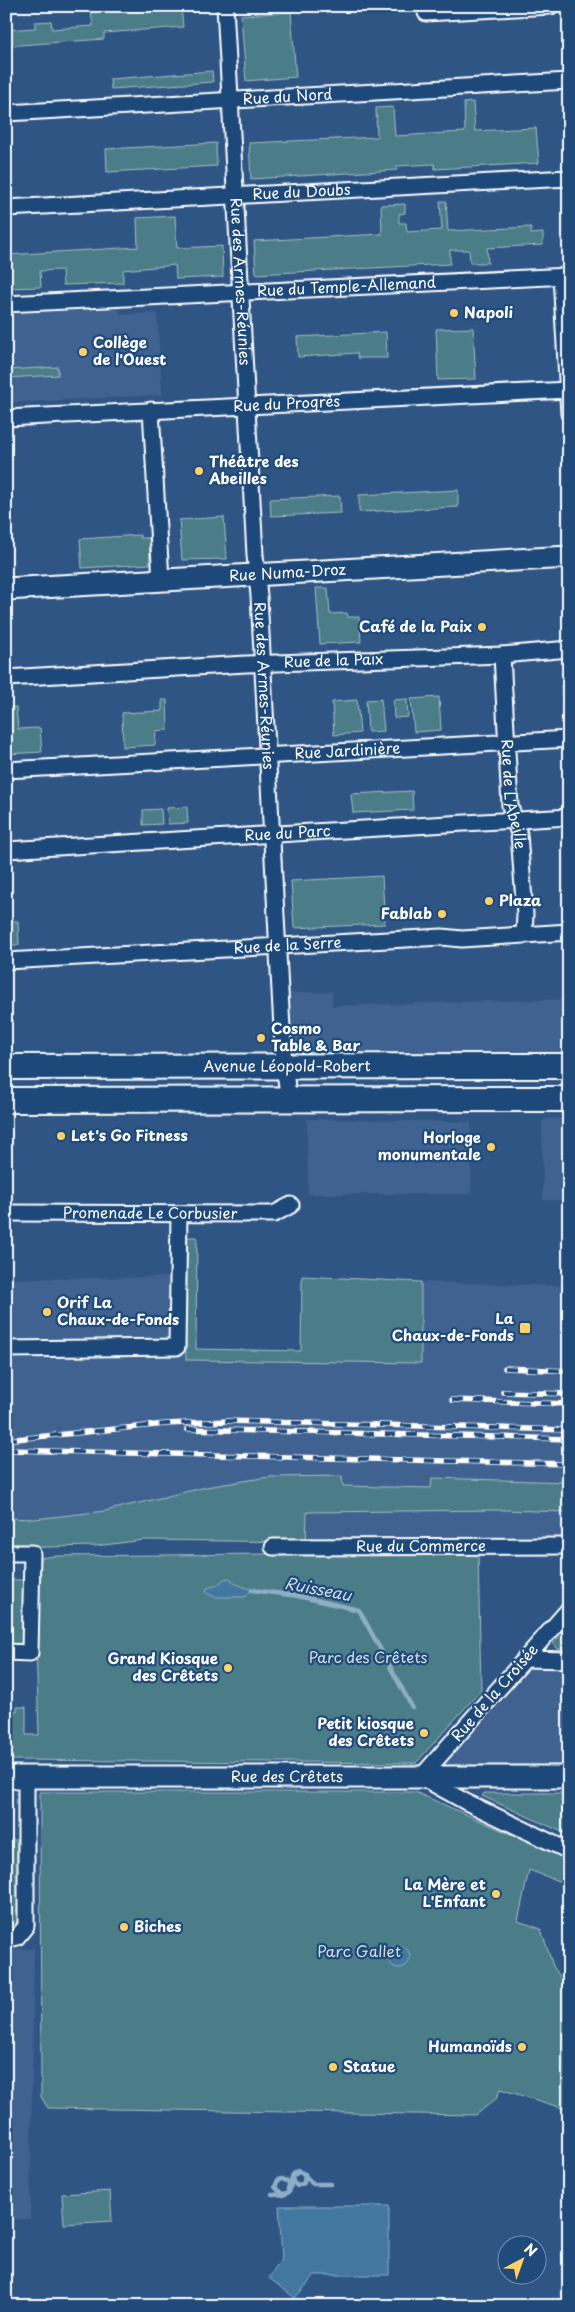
<svg xmlns="http://www.w3.org/2000/svg" width="575" height="2312" font-family="'Playpen Sans',sans-serif">
<rect width="100%" height="100%" fill="#2f5585"/>
<filter id="ink" filterUnits="userSpaceOnUse"><feTurbulence type="fractalNoise" baseFrequency=".02" numOctaves="2"/><feDisplacementMap in="SourceGraphic" scale="10" xChannelSelector="R" yChannelSelector="G"/><feConvolveMatrix kernelMatrix="1 2 1 2 8 2 1 2 1" color-interpolation-filters="sRGB"/></filter>
<g filter="url(#ink)">
<path fill="#416291" d="M119,308L120,315L157,313L162,395L6,403V314Z
M332,992V1006L569,999V1059L292,1058L289,993Z
M569,1118V1200H543L542,1123L544,1119Z
M307,1119L471,1122V1194H308Z
M183,1277L186,1360L421,1362V1282L569,1286V1482L432,1478L431,1489L343,1486L342,1476L206,1487L105,1511L35,1519L6,1518V1279Z
M503,1510L569,1512V1541L306,1542L307,1512Z
M526,1663L569,1664V1769L435,1768Z
M6,1949H34L30,2219H6Z"/>
<path fill="#4c7d88" stroke="#a6bec4" d="M181,6L183,27L104,33V39L6,46V30L35,28V22L51,21L52,29L93,26L91,12Z
M291,12L296,77L246,81L241,15Z
M212,71L213,82L111,89L110,79Z
M473,102L475,131L536,128L539,163L435,169L434,164L397,166V170L251,179L249,143L377,137L376,108L393,107L395,136L465,132L464,103Z
M216,143L217,166L107,172L106,149Z
M440,201H446L448,231L531,227V234L543,233V245L487,248L488,263H470L469,250H450V264L256,274L254,241L382,234L381,205L405,204V213L399,214V223H406L407,232L442,230Z
M175,216L177,248L222,246L223,277L176,279L175,265L123,270V283L63,285L62,270L40,271L41,287L6,288V255L138,247L137,218Z
M473,328L476,379L438,380L436,329Z
M386,332L387,358H358L357,353L298,357L297,337Z
M58,367V375L6,378V370Z
M458,490V507L359,512V495Z
M340,496L341,513L271,516L270,499Z
M224,517L227,559L182,560L179,520Z
M140,535V538H149L150,564L82,568L80,539Z
M316,588H328L330,614L347,613L348,617H359L361,642L320,644Z
M561,685H569V722H562Z
M439,697L441,730L414,732L411,699Z
M381,699L384,731L368,732L366,700Z
M407,699L408,717L394,718L393,700Z
M162,700H167L168,730L156,731L155,745L123,747L122,713L162,711Z
M357,700L360,733L334,735L332,702Z
M16,707L18,729L40,728L42,752L6,754V708Z
M412,791L413,810L353,813L351,794Z
M187,807L188,823L168,824L167,808Z
M161,809L162,824L143,825V810Z
M382,876L385,924L294,928L291,881Z
M7,921H18L19,945H9Z
M184,1237H197L196,1349L301,1351L302,1276L421,1282V1363L186,1360Z
M342,1476L343,1486L431,1488L432,1478L569,1482V1512L503,1510L307,1512L306,1542L144,1540L96,1546L6,1548V1518L35,1519L105,1511L206,1487L269,1477Z
M478,1552L481,1690L416,1763L6,1760V1711H17V1707H26V1735H39L33,1559L55,1556Z
M6,1580H27V1649H6Z
M569,1626V1649H558L553,1643Z
M40,1792H415L569,1860V1885L529,1870L518,1921L541,1929L553,1966L569,1990V2110L500,2089L497,2098L476,2115L48,2108L41,2097Z
M484,1793H569V1835L482,1796Z
M6,1840H17L19,1907L16,1931L6,1934Z
M110,2191L112,2221L64,2224L62,2194Z"/>
<path fill="#4378a0" stroke="#8eaec6" d="M230,1578L234,1583L252,1590L245,1597H215L206,1593L207,1588L218,1585L224,1579Z
M388 1957a11 11 0 1 1 22 0a11 11 0 1 1-22 0Z
M279,2206H389V2275H315L295,2298L269,2278L282,2259Z"/>
<g fill="none" stroke-linecap="round" stroke-linejoin="round">
<path stroke="#8eaec6" stroke-width="4.5" d="M252,1590L298,1596L359,1610L412,1707
M272,2195C278,2195 284,2195 289,2192V2182L282,2179L278,2180L275,2187L283,2195L289,2192C293,2184 288,2175 298,2171L305,2174L304,2183L297,2186L293,2182L292,2177L298,2172C305,2173 308,2180 313,2184H331"/>
<defs>
<g id="street">
<path id="s1" d="M225,6L255,555L259,596L284,1066L289,1100"/>
<path d="M426,13L551,6"/>
<path id="s2" d="M6,113L569,81"/>
<path id="s3" d="M6,208L569,178"/>
<path d="M561,276L569,414"/>
<path id="s4" d="M6,304L569,276"/>
<path d="M151,410L161,580"/>
<path id="s5" d="M6,418L569,390"/>
<path id="s6" d="M502,655L510,806L519,834L525,914L524,934"/>
<path id="s7" d="M6,678L246,664L502,655L569,649"/>
<path id="s8" d="M6,770L569,739"/>
<path id="s9" d="M6,850L569,817"/>
<path id="s10" d="M6,961L442,937L462,939L569,932"/>
<path id="s11" d="M6,1213L274,1214L291,1205"/>
<path d="M6,1349L177,1347L179,1214"/>
<path id="s12" d="M273,1547L569,1546"/>
<path d="M6,1553H32L30,1653L6,1652"/>
<path d="M569,1609L421,1777L466,1802L569,1851"/>
<path d="M524,1659L569,1660"/>
<path d="M6,1940L17,1937L26,1926V1777"/>
</g>
<g id="secondary">
<path id="s13" d="M6,589L569,557"/>
<path id="s14" d="M6,1777H569"/>
</g>
<g id="primary">
<path id="s15" d="M6,1067L569,1066"/>
<path d="M6,1100L569,1099"/>
</g>
</defs>
<use href="#street" stroke="#fff" stroke-width="19"/>
<use href="#secondary" stroke="#fff" stroke-width="25"/>
<use href="#primary" stroke="#fff" stroke-width="28"/>
<use href="#street" stroke="#1f4a7a" stroke-width="15"/>
<use href="#secondary" stroke="#1f4a7a" stroke-width="21"/>
<use href="#primary" stroke="#1f4a7a" stroke-width="24"/>
<defs>
<path id="rail" d="M505,1368L569,1371
M503,1392L569,1394
M452,1400L569,1404
M187,1429L569,1439
M6,1440L166,1424L228,1421L569,1430
M6,1450L569,1464"/>
</defs>
<use href="#rail" stroke="#fff" stroke-width="5.5"/>
<use href="#rail" stroke="#1f4a7a" stroke-width="4" stroke-dasharray="11" stroke-linecap="butt"/>
</g>
</g>
<g fill="#ffd166" stroke="#1f4a7a" stroke-width="2">
<circle cx="454" cy="313" r="5"/>
<circle cx="83" cy="352" r="5"/>
<circle cx="199" cy="471" r="5"/>
<circle cx="482" cy="627" r="5"/>
<circle cx="489" cy="901" r="5"/>
<circle cx="442" cy="914" r="5"/>
<circle cx="261" cy="1038" r="5"/>
<circle cx="61" cy="1136" r="5"/>
<circle cx="491" cy="1147" r="5"/>
<circle cx="47" cy="1312" r="5"/>
<rect x="519" y="1322" width="12" height="12" rx="2.5"/>
<circle cx="228" cy="1668" r="5"/>
<circle cx="424" cy="1733" r="5"/>
<circle cx="496" cy="1894" r="5"/>
<circle cx="124" cy="1927" r="5"/>
<circle cx="522" cy="2047" r="5"/>
<circle cx="333" cy="2067" r="5"/>
</g>
<g text-anchor="middle" stroke-width="4.5" stroke-linejoin="round" paint-order="stroke">
<g font-size="15" fill="#fff" stroke="#1f4a7a">
<text dy="5" stroke="none"><textPath href="#s2" startOffset="282">Rue du Nord</textPath></text>
<text dy="5" stroke="none"><textPath href="#s3" startOffset="296">Rue du Doubs</textPath></text>
<text dy="5" stroke="none"><textPath href="#s1" startOffset="276">Rue des Armes-Réunies</textPath></text>
<text dy="5" stroke="none"><textPath href="#s4" startOffset="341">Rue du Temple-Allemand</textPath></text>
<text dy="5" stroke="none"><textPath href="#s5" startOffset="281">Rue du Progrès</textPath></text>
<text dy="5" stroke="none"><textPath href="#s13" startOffset="282">Rue Numa-Droz</textPath></text>
<text dy="5" stroke="none"><textPath href="#s7" startOffset="328">Rue de la Paix</textPath></text>
<text dy="5" stroke="none"><textPath href="#s1" startOffset="681">Rue des Armes-Réunies</textPath></text>
<text dy="5" stroke="none"><textPath href="#s8" startOffset="342">Rue Jardinière</textPath></text>
<text dy="5" stroke="none"><textPath href="#s6" startOffset="140">Rue de L'Abeille</textPath></text>
<text dy="5" stroke="none"><textPath href="#s9" startOffset="282">Rue du Parc</textPath></text>
<text dy="5" stroke="none"><textPath href="#s10" startOffset="282">Rue de la Serre</textPath></text>
<text dy="5" stroke="none"><textPath href="#s15" startOffset="281">Avenue Léopold-Robert</textPath></text>
<text dy="5" stroke="none"><textPath href="#s11" startOffset="144">Promenade Le Corbusier</textPath></text>
<text dy="5" stroke="none"><textPath href="#s12" startOffset="148">Rue du Commerce</textPath></text>
<text transform="translate(495 1693) rotate(-49)" y="5">Rue de la Croisée</text>
<text dy="5" stroke="none"><textPath href="#s14" startOffset="281">Rue des Crêtets</textPath></text>
</g>
<g font-size="15" font-weight="bold" fill="#fff" stroke="#1f4a7a" text-anchor="start">
<text x="464" y="318">Napoli</text>
<text x="93" y="348">Collège<tspan x="93" dy="17">de l'Ouest</tspan></text>
<text x="209" y="467">Théâtre des<tspan x="209" dy="17">Abeilles</tspan></text>
<text x="472" y="632" text-anchor="end">Café de la Paix</text>
<text x="499" y="906">Plaza</text>
<text x="432" y="919" text-anchor="end">Fablab</text>
<text x="271" y="1034">Cosmo<tspan x="271" dy="17">Table &amp; Bar</tspan></text>
<text x="71" y="1141">Let's Go Fitness</text>
<text x="481" y="1143" text-anchor="end">Horloge<tspan x="481" dy="17">monumentale</tspan></text>
<text x="57" y="1308">Orif La<tspan x="57" dy="17">Chaux-de-Fonds</tspan></text>
<text x="514" y="1324" text-anchor="end">La<tspan x="514" dy="17">Chaux-de-Fonds</tspan></text>
<text x="218" y="1664" text-anchor="end">Grand Kiosque<tspan x="218" dy="17">des Crêtets</tspan></text>
<text x="414" y="1729" text-anchor="end">Petit kiosque<tspan x="414" dy="17">des Crêtets</tspan></text>
<text x="486" y="1890" text-anchor="end">La Mère et<tspan x="486" dy="17">L'Enfant</tspan></text>
<text x="134" y="1932">Biches</text>
<text x="512" y="2052" text-anchor="end">Humanoïds</text>
<text x="343" y="2072">Statue</text>
</g>
<g font-size="15" fill="#d2dee1" stroke="#1f4a7a">
<text x="368" y="1663">Parc des Crêtets</text>
<text x="359" y="1957">Parc Gallet</text>
</g>
<g font-size="16" font-style="italic" fill="#d0dde7" stroke="#1f4a7a">
<text transform="translate(318 1589) rotate(11)" y="6">Ruisseau</text>
</g>
</g>
<rect width="575" height="2312" fill="none" stroke="#1f4a7a" stroke-width="25"/>
<rect x="12" y="12" width="550" height="2287" fill="none" stroke="#fff" stroke-width="2" filter="url(#ink)"/>
<g transform="translate(522 2260) rotate(41)"><circle r="24" fill="#1f4a7a" stroke="#7992af"/>
<path d="M0-4L9 19L0 12L-9 19Z" fill="#ffd166"/>
<text y="-8" font-size="14" font-weight="bold" text-anchor="middle" fill="#ffffff">N</text>
</g>
</svg>
